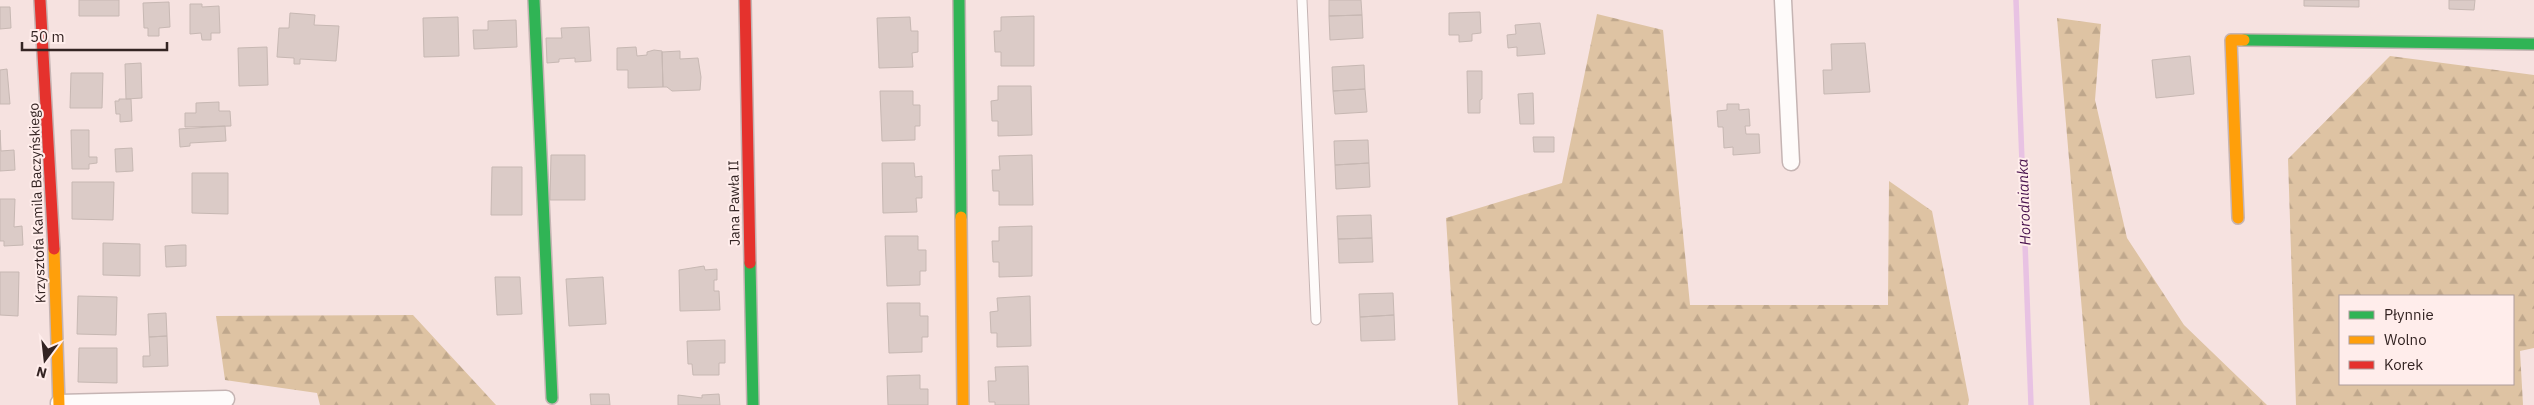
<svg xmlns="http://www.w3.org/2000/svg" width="2534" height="405" font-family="'IBM Plex Sans',sans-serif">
<defs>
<pattern id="forest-firs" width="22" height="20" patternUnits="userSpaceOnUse" patternTransform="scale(1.25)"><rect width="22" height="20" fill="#dec3a3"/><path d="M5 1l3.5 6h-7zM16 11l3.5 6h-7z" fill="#bfa78c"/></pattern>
</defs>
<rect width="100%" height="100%" fill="#f6e2e0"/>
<path fill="url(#forest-firs)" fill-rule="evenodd" d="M1597,14L1663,30L1690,305H1888L1889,181L1932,211L1969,400L1968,405H1458L1446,218L1562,183Z
M2057,18L2101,24L2095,100L2127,238L2184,325L2267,405H2090Z
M2390,56L2534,75V348L2520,351L2523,405H2296L2288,159ZM2340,296H2513V384H2340Z
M413,315L496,405H320L317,393L225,380L216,316Z"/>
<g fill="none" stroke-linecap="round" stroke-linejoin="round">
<path stroke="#e8c2e3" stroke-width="5.5" d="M2016,0L2031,405"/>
</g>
<path fill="#dbcbc7" stroke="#c7b8b3" d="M79,0H119V16H79Z
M1329,0H1361L1362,15L1329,16Z
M2304,0H2359V7L2304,6Z
M2449,0H2475L2474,10L2449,9Z
M169,2L170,27L159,28V36H148V28H144L143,3Z
M190,4H202V7L219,6L220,33H211V40H202L201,33L190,34Z
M0,7H10L11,28L0,29Z
M1480,12L1481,33L1472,34V41L1459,42V35H1449V13Z
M290,13L315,15L314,25L339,26L336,61L300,59V64H294V58L277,57L279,28H289Z
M1362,15L1363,38L1330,40L1329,16Z
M1034,16V66H1001V52H995L994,31H1001V17Z
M458,17L459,56L424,57L423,18Z
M910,17L911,31H918V52L912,53L913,67L879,68L877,18Z
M516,20L517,47L474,49L473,30H488V21Z
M1540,23L1545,54L1517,56V47L1508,48L1507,35L1516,34L1515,25Z
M589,27L591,61L575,62V58L559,59V62L547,63L546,38H562L561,28Z
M1865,43L1870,92L1824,94L1823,70H1832L1831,44Z
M267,47L268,85L239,86L238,48Z
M636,47L637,56L647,55V52L654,50L662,51L663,87L628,88V70H617V48Z
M680,51V59L698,58L701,77L700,90L672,91L667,87H663L662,52Z
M2190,56L2194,94L2156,98L2152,60Z
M141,63L142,98L126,99L125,64Z
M1364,65L1365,89L1333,91L1332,67Z
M7,69L10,104H0V70Z
M1467,71H1482V99L1480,100V113H1468Z
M71,73H103L102,108H70Z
M998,86H1031L1032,135L998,136V121H992L991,101L998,100Z
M1365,89L1367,112L1335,114L1333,91Z
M880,91H913V105H920V126H915V140L882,141Z
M1533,93L1534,124H1520L1518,94Z
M119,99H131L132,121L120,122V114H116L115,101H119Z
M219,102V111H230L231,126L185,127V113H196V103Z
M1727,104H1739V110L1749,109L1750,126H1745L1746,134H1759L1760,153L1733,155V147L1724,148L1723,127H1718L1717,111L1727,110Z
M225,126L226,141L190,143V146L180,147L179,129Z
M0,130L1,151L14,150L15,170L0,171Z
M71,130H89V157H97V163L89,164V169H72Z
M1533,137H1554V152H1534Z
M1368,140L1369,163L1335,165L1334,141Z
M132,148L133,171L116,172L115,149Z
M551,155H585V200H550Z
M1032,155L1033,205H999V191H993L992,170H1000L999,156Z
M882,163H914L915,177L922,176V198H916L917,212L883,213Z
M1369,163L1370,187L1336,189L1335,165Z
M492,167H522V215H491Z
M192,173H228V214L192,213Z
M72,182H114L113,220L72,219Z
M0,199H15L14,227L22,226L23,245L4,246V241H0Z
M1371,215L1372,238L1338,239L1337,216Z
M1032,226V276L999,277V262H993L992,241H999V227Z
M885,236H918V250H926V271H920V285L887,286Z
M1372,238L1373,262L1339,263L1338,239Z
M103,243L140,244V276L103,275Z
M182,245H186V266L166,267L165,246Z
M704,266L705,270L717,269V280H714V291H719L720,310L680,311L679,270Z
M0,272H19L18,316L0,315Z
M495,277H520L522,314L497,315Z
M603,277L606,324L569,326L566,279Z
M1393,293L1394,315L1360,317L1359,294Z
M78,296L117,297L116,335L77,334Z
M1030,296L1031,346L997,347V333H991L990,312L998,311L997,298Z
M887,303H920V316H928V337H922V352L889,353Z
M166,313L167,336L149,337L148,314Z
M1394,315L1395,340L1361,341L1360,317Z
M167,336L168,366L143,367V356H150L149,337Z
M725,340V363H719V375H693L692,364H688L687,341Z
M79,348H117V383L78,382Z
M1028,366L1029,405H995V402H989L988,381H996L995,367Z
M920,375V389H928V405H888L887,376Z
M590,394H609L610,405H591Z
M719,394L720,405H678V395L702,398V395Z"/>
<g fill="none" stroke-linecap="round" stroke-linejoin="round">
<defs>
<path id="lane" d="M1302,0L1316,320"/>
<path id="street" d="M1783,0L1791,162
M59,403L226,399"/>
<path id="fast" d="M534,0L552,398
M959,0L961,217
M2244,40L2534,44
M750,263L753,405"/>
<path id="slow" d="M961,217L963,405
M2238,218L2231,40H2244
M54,249L59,405"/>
<path id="jam" d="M40,0L54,249
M745,0L750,263"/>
</defs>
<use href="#lane" stroke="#c5b4b3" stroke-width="11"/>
<use href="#street" stroke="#c5b4b3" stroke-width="19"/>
<use href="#fast" stroke="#c5b4b3" stroke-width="14"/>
<use href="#slow" stroke="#c5b4b3" stroke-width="14"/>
<use href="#jam" stroke="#c5b4b3" stroke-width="14"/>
<use href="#lane" stroke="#fefbfa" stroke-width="9"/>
<use href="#street" stroke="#fefbfa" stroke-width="16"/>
<use href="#fast" stroke="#30b455" stroke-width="11"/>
<use href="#slow" stroke="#ff9f0a" stroke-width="11"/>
<use href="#jam" stroke="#e5322d" stroke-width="11"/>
</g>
<g text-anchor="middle" stroke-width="4" stroke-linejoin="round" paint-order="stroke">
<g font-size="14" fill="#342423" stroke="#ffedeb">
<text transform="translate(37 203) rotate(-92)" y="5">Krzysztofa Kamila Baczyńskiego</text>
<text transform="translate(734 203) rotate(-91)" y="5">Jana Pawła II</text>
</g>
<g font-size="15" font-style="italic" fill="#49124d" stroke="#ffedeb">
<text transform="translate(2024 202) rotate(-92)" y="5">Horodnianka</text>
</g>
</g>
<rect x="2339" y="295" width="175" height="90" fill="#ffedeb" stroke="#ae9d9b"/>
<rect x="2349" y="311" width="25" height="8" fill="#30b455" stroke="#ae9d9b"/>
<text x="2384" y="320" font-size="15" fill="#342423">Płynnie</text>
<rect x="2349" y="336" width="25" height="8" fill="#ff9f0a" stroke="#ae9d9b"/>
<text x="2384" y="345" font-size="15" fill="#342423">Wolno</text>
<rect x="2349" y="361" width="25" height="8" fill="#e5322d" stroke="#ae9d9b"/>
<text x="2384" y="370" font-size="15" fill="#342423">Korek</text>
<g transform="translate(45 360) rotate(195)" stroke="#ffedeb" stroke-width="4" paint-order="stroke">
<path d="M0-4L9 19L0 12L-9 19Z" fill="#342423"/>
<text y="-8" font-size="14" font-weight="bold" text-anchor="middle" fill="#342423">N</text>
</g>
<path d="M22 42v8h145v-8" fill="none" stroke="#342423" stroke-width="2.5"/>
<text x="30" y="42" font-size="15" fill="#342423" stroke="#ffedeb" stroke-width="4" paint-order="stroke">50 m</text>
</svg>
